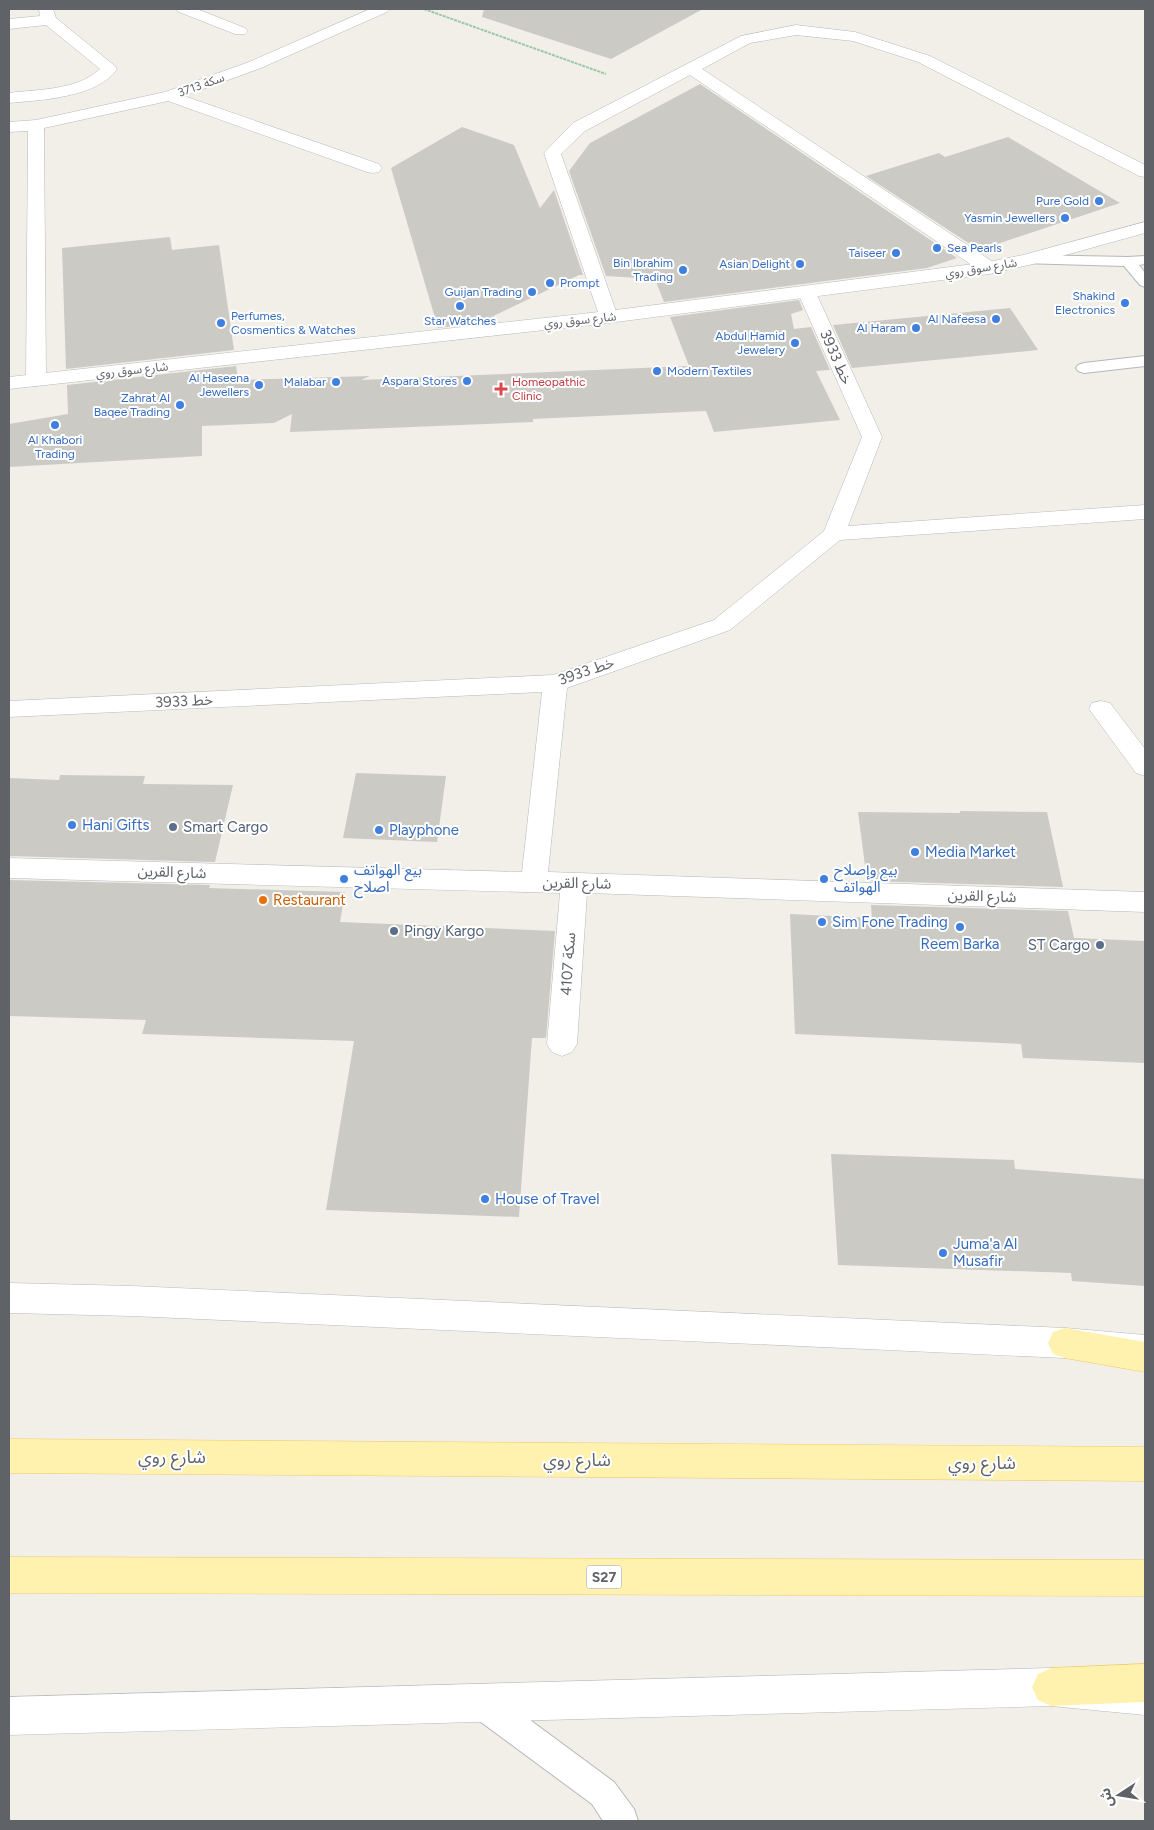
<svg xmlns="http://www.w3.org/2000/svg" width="1154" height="1830" font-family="Figtree,'Noto Sans Arabic',sans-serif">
<rect width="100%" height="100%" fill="#f1efe8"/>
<path fill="#cccac5" d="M484,9H703L611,59L482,17Z
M700,84L957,258L927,268L664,302L655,279L606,276L569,171L590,143Z
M462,127L514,145L540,208L554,190L583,275H579L479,323L438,328L391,168Z
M1008,137L1120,203L979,250L866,176L939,153L945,157Z
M170,237L172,250L219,245L234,350L66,369L62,248Z
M799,300L803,310L791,314L794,329L811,327L830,370L816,371L840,420L714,432L706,411L533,419V422L290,432L292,414L274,423L202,426V456L9,467V424L68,414L67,385L236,366L238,380L370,376L361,380L689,366L670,317Z
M1010,308L1038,350L852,368L833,325Z
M356,773L446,776L437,842L343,838Z
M60,775L145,776L143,784L233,785L215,862L9,856V778L59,780Z
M960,811L1047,812L1063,887L867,881L858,812L960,813Z
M9,880L210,885L209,888L345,892L340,922L555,931L546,1038H532L519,1217L326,1210L354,1041L142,1034L146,1020L9,1016Z
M871,905L1068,911L1074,938L1145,941V1063L1023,1058L1021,1044L795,1034L790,914L872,918Z
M831,1154L1014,1160L1015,1169L1145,1179V1286L1072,1281L1071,1273L838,1265Z"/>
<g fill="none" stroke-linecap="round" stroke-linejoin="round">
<defs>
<path id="service" d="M1026,255L1128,257L1145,256V264L1139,265L1145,273V287L1140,285L1124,266L1021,263L1018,260L1021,257Z
M1145,356V366L1084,373L1078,371L1076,368L1078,365L1084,363Z
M481,1687L492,1692L614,1782L634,1809L638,1821H603L592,1804L470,1714L465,1703L470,1692Z"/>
<path id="minor" d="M39,9H53L56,18L115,66L117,69C97,98 40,100 9,103V93C38,89 76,91 100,69L46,25L9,29V19L40,16Z
M176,9H197L245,28L248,31L245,34H235L179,12Z
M370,9H390L387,12L261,68L184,96L379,164L382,168L379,172L373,173L367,172L168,101L44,128L46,380L43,384L36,386L29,384L26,380L28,131L9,132V122L36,120L165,92L249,62Z
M796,25L855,32L930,56L1145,165V177L1139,176L918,62L853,41L796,35L750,43L702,69L996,264L998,268L996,272L989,274L982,272L690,75L585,131L561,154L618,317L615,321L608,323L601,321L544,153L573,123L741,36Z
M807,287L814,289L816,293L882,437L848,526L1145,505V519L840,540L730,630L567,688L548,872L1145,892V912L587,893L577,1044L572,1052L562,1056L552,1052L547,1044L560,893L9,878V858L522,872L542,692L9,717V701L553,675L714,620L824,531L862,437L798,293L800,289Z
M1101,701L1110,703L1145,749V776L1136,773L1089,709L1092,703Z"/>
<path id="secondary" d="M1145,222V233L1033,264L989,274L608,323L9,389V377L608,311L989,262L1023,255Z
M9,1283L132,1286L1065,1328L1145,1335V1365L1065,1358L132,1316L9,1313Z
M1051,1668L1145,1677V1715L1051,1706L9,1735V1697Z"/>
<path id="primary" d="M1065,1328L1145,1342V1372L1065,1358L1053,1354L1048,1343L1053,1332Z
M9,1439L1145,1447V1481L9,1473Z
M9,1557L1145,1560V1596L9,1593Z
M1145,1664V1702L1051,1706L1038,1700L1032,1687L1038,1674L1051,1668Z"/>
</defs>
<use href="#service" stroke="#b5b8bc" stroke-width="2"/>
<use href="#minor" stroke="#b5b8bc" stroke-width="1"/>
<use href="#secondary" stroke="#b6babf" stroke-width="1"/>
<use href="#primary" stroke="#f2c960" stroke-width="1"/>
<path stroke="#9cc7a9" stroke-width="2" stroke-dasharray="3 1" stroke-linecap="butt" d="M424,9L606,74"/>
<use href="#service" fill="#fff" fill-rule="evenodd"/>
<use href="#minor" fill="#fff" fill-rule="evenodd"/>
<use href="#secondary" fill="#fff" fill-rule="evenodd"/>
<use href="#primary" fill="#fff2af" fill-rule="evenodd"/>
</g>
<g fill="#3f7fe0" stroke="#fff" stroke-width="2">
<circle cx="1099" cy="201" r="5"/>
<circle cx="1065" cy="218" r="5"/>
<circle cx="937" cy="248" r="5"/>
<circle cx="896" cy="253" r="5"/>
<circle cx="800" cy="264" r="5"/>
<circle cx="683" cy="270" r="5"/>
<circle cx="550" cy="283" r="5"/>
<circle cx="532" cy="292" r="5"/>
<circle cx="1125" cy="303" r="5"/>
<circle cx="460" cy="306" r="5"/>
<circle cx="996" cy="319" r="5"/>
<circle cx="221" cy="323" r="5"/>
<circle cx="916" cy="328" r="5"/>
<circle cx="795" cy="343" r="5"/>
<circle cx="657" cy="371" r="5"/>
<circle cx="467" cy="381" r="5"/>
<circle cx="336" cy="382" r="5"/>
<circle cx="259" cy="385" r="5"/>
<circle cx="180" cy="405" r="5"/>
<circle cx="55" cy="425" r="5"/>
<circle cx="72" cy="825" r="5"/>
<circle cx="379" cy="830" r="5"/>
<circle cx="915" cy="852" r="5"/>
<circle cx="344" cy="879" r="5"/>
<circle cx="824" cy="879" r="5"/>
<circle cx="822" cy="922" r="5"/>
<circle cx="960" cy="927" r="5"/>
<circle cx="485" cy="1199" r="5"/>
<circle cx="943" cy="1253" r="5"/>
</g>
<path fill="#e0444e" stroke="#fff" stroke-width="2" d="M498.5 381.5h5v5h5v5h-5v5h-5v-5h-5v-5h5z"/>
<g fill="#5c6f8a" stroke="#fff" stroke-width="2">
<circle cx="173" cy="827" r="5"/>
<circle cx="394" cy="931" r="5"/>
<circle cx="1100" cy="945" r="5"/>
</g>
<circle fill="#e8710a" stroke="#fff" stroke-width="2" cx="263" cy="900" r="5"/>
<g text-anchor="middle" stroke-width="4" stroke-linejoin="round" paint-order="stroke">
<g font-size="12" fill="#5f6368" stroke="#fff">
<text transform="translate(201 85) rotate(-20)" y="4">سكة 3713</text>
<text transform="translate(981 268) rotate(-9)" y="4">شارع سوق روي</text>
<text transform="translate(580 320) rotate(-6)" y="4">شارع سوق روي</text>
<text transform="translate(132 370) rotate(-6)" y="4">شارع سوق روي</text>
</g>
<g font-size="12" fill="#366cbe" stroke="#fff" text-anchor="end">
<text x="1089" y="205">Pure Gold</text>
<text x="1055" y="222">Yasmin Jewellers</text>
<text x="947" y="252" text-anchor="start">Sea Pearls</text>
<text x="886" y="257">Taiseer</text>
<text x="673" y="267">Bin Ibrahim<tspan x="673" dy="14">Trading</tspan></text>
<text x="790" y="268">Asian Delight</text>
<text x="560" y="287" text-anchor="start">Prompt</text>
<text x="522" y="296">Guijan Trading</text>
<text x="1115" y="300">Shakind<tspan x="1115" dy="14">Electronics</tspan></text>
<text x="231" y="320" text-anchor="start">Perfumes,<tspan x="231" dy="14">Cosmentics &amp; Watches</tspan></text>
<text x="986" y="323">Al Nafeesa</text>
<text x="460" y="325" text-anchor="middle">Star Watches</text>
<text x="906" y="332">Al Haram</text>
<text x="785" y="340">Abdul Hamid<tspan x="785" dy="14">Jewelery</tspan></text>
<text x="667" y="375" text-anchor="start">Modern Textiles</text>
<text x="249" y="382">Al Haseena<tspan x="249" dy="14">Jewellers</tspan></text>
<text x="457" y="385">Aspara Stores</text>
<text x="326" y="386">Malabar</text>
<text x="170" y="402">Zahrat Al<tspan x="170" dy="14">Baqee Trading</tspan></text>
<text x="55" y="444" text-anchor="middle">Al Khabori<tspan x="55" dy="14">Trading</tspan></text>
</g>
<g font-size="12" fill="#be3a42" stroke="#fff" text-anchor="start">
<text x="512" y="386">Homeopathic<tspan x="512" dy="14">Clinic</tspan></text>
</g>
<rect fill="#fff" stroke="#8f9295" stroke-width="1" x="586.5" y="1565.5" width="35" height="23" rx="4"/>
<g font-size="14" font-weight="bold" fill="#5f6368">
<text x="604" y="1582">S27</text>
</g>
<g font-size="15" fill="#5f6368" stroke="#fff">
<text transform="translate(836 357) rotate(66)" y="5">3933 خط</text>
<text transform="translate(586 671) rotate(-19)" y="5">3933 خط</text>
<text transform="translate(184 701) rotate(-3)" y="5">3933 خط</text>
<text transform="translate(172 872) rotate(2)" y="5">شارع القرين</text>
<text transform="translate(577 883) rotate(1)" y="5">شارع القرين</text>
<text transform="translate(982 896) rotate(2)" y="5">شارع القرين</text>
<text transform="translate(568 964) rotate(-86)" y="5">سكة 4107</text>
</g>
<g font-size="15" fill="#366cbe" stroke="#fff" text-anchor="start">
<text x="82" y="830">Hani Gifts</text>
<text x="389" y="835">Playphone</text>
<text x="925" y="857">Media Market</text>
<text x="354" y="875">بيع الهواتف<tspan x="354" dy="17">اصلاح</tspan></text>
<text x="834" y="875">بيع وإصلاح<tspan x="834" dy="17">الهواتف</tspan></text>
<text x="832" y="927">Sim Fone Trading</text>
<text x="960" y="949" text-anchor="middle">Reem Barka</text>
<text x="495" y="1204">House of Travel</text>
<text x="953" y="1249">Juma'a Al<tspan x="953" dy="17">Musafir</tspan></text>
</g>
<g font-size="15" fill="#4e5e75" stroke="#fff" text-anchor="start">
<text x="183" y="832">Smart Cargo</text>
<text x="404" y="936">Pingy Kargo</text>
<text x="1090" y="950" text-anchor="end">ST Cargo</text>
</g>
<g font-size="15" fill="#c56008" stroke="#fff" text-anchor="start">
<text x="273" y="905">Restaurant</text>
</g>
<g font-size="18" fill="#5f6368" stroke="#fff">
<text x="172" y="1463">شارع روي</text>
<text x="577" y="1466">شارع روي</text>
<text x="982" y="1469">شارع روي</text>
</g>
</g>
<rect width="1154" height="1830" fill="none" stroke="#5f6368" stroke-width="20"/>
<g transform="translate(1119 1795) rotate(258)" stroke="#ffffff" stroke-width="4" paint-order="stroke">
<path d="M0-4L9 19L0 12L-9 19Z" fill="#5f6368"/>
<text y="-8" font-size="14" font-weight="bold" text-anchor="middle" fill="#5f6368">ش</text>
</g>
</svg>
